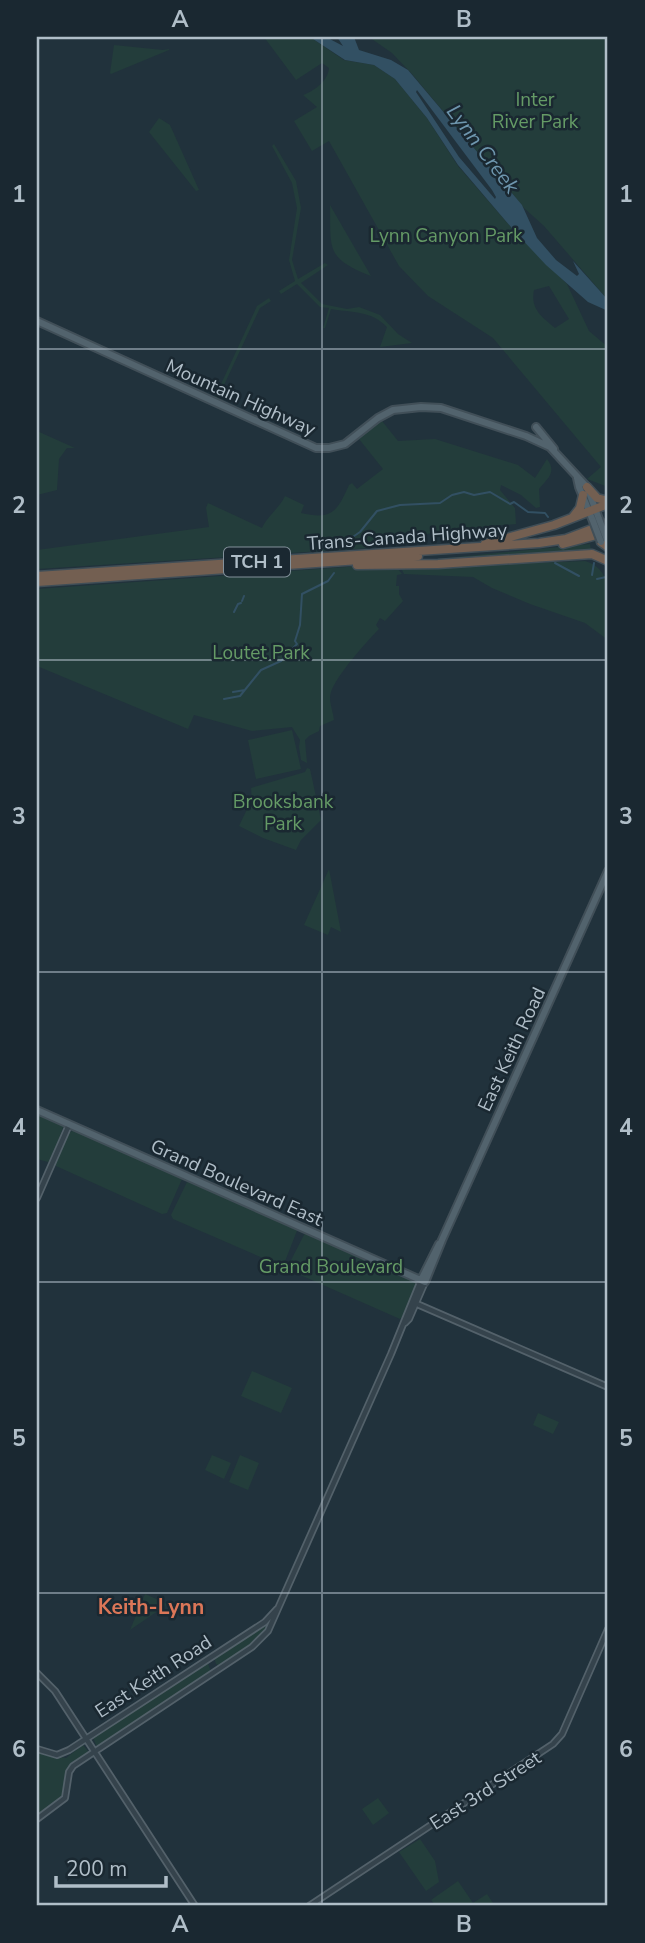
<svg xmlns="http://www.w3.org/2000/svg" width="645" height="1943" font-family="'Nunito Sans',sans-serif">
<rect width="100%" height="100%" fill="#21323c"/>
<path fill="#233d3b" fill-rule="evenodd" d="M264,37H310L344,60L374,65L395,79L427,118L458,166L516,233L567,284L589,331L608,347V487L587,479L601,467L493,338L428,296L399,266L329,141L312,151L294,121L317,107L303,95C314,91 328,81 329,68L322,63L296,80ZM549,286L569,319L555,328C542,317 530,309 534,290Z
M369,37H608V300L544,226L524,208L412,74L392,53Z
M114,45L163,50L169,49V50L111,74L110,73Z
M159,118L170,125L199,190L196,191L149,132Z
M274,144L296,181L301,208L292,260L298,279L325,263L328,265L301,283L322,304L347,309L359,307L380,315L398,334L412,343L380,347L387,327C370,310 353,313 331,309L325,328H323L329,308L320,307L297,284L281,294L279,291L295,281L289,260L297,208L292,183L272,146Z
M330,205L371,276C325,258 331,249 330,205Z
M269,298L271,301L260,308L218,398L215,397L257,306Z
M382,421L398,441L435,439L518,465L535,478L547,459C557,472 548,478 539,489L540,507L536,508L521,495L501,485L500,490L515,508L516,524L444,530L371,548L37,569V550L209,527L206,508L208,503L262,528C268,515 279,509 285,496L304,505L301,513C332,520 337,512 349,485L352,483L357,489L383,469L359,439Z
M37,431L75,448H67L59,459L57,490L37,495Z
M590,544L591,550L416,561Z
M585,561C618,570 608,613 608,640L585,623L530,604L492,588L473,577L404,574L401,568Z
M391,562L398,565V569L402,574L397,575L396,586H399V594L403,601L385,621L380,618L376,625L379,629C367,641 336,676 331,692C328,700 333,711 334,720L320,726L319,731L309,736L305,740L307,763L301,760L299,747L300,740L292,727L252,731L194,715L188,729L37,666V589L346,567Z
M292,730L301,769L256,779L248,740Z
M307,768L310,769L321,820L301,840L296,850L263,838L239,826L248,807L252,802L251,788L305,772Z
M329,869L341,932L331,927L328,935L304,925Z
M37,1112L64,1125L51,1160L48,1162L37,1159Z
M74,1130L181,1176L182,1179L167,1213L162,1214L56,1166V1162L69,1133Z
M187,1182L210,1189L298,1228L284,1264L281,1266L173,1219L171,1215Z
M305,1233L415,1280L418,1285L402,1317L400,1319L289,1270L288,1266Z
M252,1371L292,1388L281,1413L241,1396Z
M538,1413L559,1422L553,1434L533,1425Z
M212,1455L231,1463L224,1479L205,1470Z
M240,1455L259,1463L248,1490L229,1482Z
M145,1594L168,1604L130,1630Z
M276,1611C264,1638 244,1650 220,1666L216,1664L214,1657L267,1621Z
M207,1661L210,1669L209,1673L99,1746L96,1745L93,1737Z
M83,1745L88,1751L87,1754L68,1770L61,1801L37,1816V1753L66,1758Z
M378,1798L389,1813L373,1825L362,1809Z
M420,1839L435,1861L439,1882L426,1891L399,1852Z
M458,1881L473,1903L487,1894L495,1906H436L431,1900Z"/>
<path fill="#325063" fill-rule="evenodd" d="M310,37H326L343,46L337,37H354L359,50L391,60L408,70L522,205L537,238L556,260L577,276L579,274L573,261L608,300V311L588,302L546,265L516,233L458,165L427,118L395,79L374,65L345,60ZM417,90L492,190L496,197L495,199L459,157L416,92Z"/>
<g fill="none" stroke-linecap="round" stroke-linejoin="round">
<path stroke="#325063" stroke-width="2" d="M344,543L360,532L377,511L400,505L440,503L452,495L464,492L474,495L490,492L510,504L514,502L528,512L545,513L548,517
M555,563L579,576
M592,575L594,563
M597,579L606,577
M242,601L244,596
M234,612L238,604L241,603
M233,692L245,690
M224,699L240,696L261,670L281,661L297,644L295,641L300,625L302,594L328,581L334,573"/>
<defs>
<path id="minor" d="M37,1198L69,1125
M417,1304L608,1387
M405,1323L409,1319L425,1282
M37,1673L55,1691L195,1906
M37,1749L57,1755L69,1750L265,1622L277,1609
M37,1819L65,1798L69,1772L73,1766L252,1647L268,1631L391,1354L421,1280
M309,1906L553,1744L562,1734L608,1629"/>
<path id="major" d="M37,321L316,448H329L345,444L378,418L393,410L421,407L441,408L526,436L550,447L587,487L599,519
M536,427L554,449
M577,478L579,487L593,521
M37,1110L425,1282L442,1240L608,871
M421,1280L439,1244"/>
<path id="highway" d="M587,487L597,498L608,501
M573,517L580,508L583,495
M601,542L608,547
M485,544L554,525L608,504
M563,544L608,532
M357,565L438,564L592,554L608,561
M37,576L539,543L566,539L608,523
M37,582L418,556"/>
</defs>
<use href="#minor" stroke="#53616a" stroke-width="8"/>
<use href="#major" stroke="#414f58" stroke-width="10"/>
<use href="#highway" stroke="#404e57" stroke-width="11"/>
<use href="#minor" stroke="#35434c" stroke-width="4.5"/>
<use href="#major" stroke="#52636d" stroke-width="6"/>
<use href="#highway" stroke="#735f51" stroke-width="8"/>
<defs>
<path id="major-bridge" d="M599,519L607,540
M593,521L601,542"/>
</defs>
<use href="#major-bridge" stroke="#414f58" stroke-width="10" stroke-linecap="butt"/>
<use href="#major-bridge" stroke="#52636d" stroke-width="6"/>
</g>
<path fill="none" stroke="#b0bec8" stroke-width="2" stroke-opacity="0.55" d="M322,37V1906M37,349H608M37,660H608M37,972H608M37,1282H608M37,1593H608"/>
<g text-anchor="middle" stroke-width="5" stroke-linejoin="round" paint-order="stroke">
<rect fill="#1a2831" stroke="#83919b" stroke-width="2" x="224" y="547.5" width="66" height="29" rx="5"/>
<g font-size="18" font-weight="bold" fill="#b0bec8">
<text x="257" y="568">TCH 1</text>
</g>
<g font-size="19" fill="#659b66" stroke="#1a2831">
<text x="535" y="106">Inter<tspan x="535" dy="22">River Park</tspan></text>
<text x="446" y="242">Lynn Canyon Park</text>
<text x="261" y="659">Loutet Park</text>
<text x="283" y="808">Brooksbank<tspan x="283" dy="22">Park</tspan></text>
<text x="331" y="1273">Grand Boulevard</text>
</g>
<g font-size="19" fill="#b0bec8" stroke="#1a2831">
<text transform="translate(241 397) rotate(24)" y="7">Mountain Highway</text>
<text transform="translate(407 536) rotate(-4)" y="7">Trans-Canada Highway</text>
<text transform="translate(511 1049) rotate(-65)" y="7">East Keith Road</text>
<text transform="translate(237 1182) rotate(24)" y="7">Grand Boulevard East</text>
<text transform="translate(153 1676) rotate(-33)" y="7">East Keith Road</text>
<text transform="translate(485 1790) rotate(-33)" y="7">East 3rd Street</text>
</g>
<g font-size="21" font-style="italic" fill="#6e96ae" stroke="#1a2831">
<text transform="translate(483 149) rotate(53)" y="7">Lynn Creek</text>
</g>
<g font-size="21" font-weight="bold" fill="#db7658" stroke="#1a2831">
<text x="151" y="1614">Keith-Lynn</text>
</g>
</g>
<rect width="645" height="1943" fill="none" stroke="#1a2831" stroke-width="77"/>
<path d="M56 1876v10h110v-10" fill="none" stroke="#b0bec8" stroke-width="3.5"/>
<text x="66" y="1876" font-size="21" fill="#b0bec8" stroke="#1a2831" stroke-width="5" paint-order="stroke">200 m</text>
<rect x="38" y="38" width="568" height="1866" fill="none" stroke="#b0bec8" stroke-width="2.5"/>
<g font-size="23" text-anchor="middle" font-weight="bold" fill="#b0bec8">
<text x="180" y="27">A</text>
<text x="464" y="27">B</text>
<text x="19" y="202">1</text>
<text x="626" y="202">1</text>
<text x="19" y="513">2</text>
<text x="626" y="513">2</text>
<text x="19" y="824">3</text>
<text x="626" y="824">3</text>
<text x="19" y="1135">4</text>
<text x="626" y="1135">4</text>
<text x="19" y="1446">5</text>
<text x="626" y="1446">5</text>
<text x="19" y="1757">6</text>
<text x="626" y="1757">6</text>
<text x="180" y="1932">A</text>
<text x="464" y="1932">B</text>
</g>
</svg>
